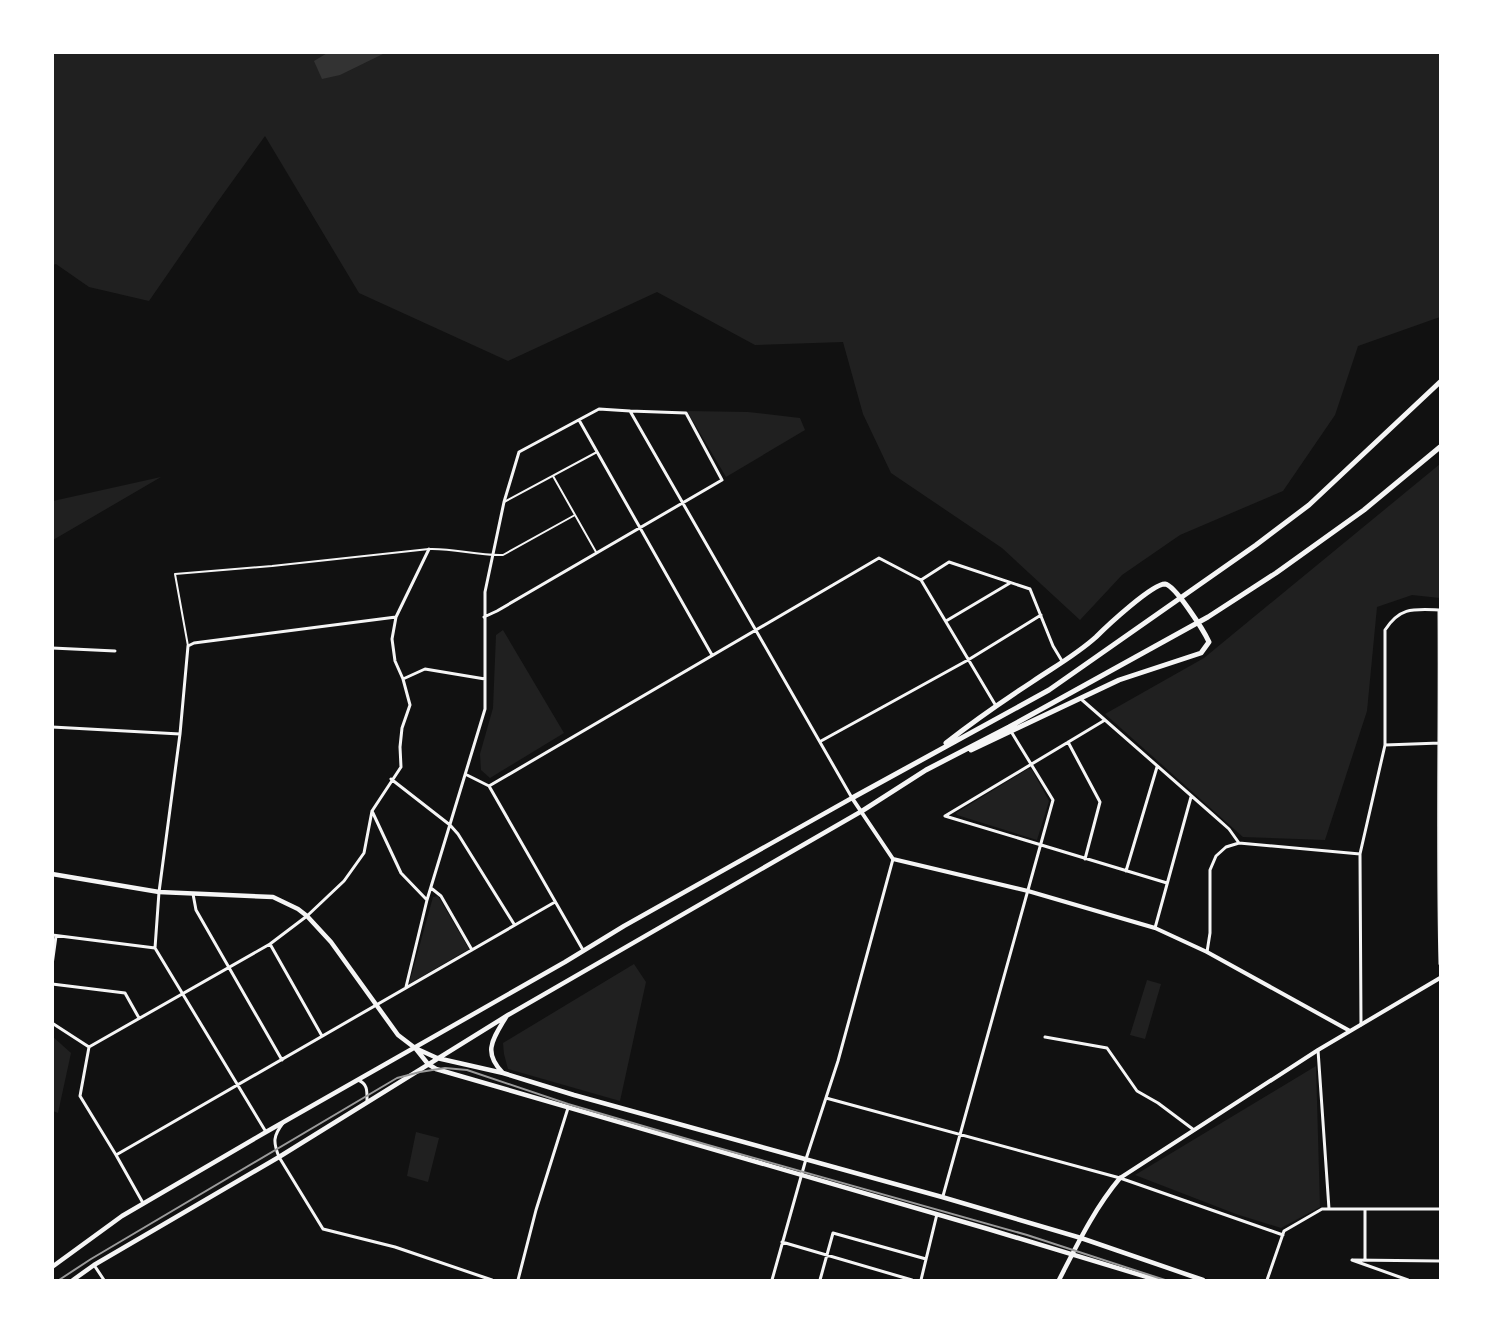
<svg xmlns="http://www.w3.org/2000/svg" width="1493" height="1333" font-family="'Playfair Display',serif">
<rect width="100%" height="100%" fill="#111"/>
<path fill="#202020" d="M53,53H1440V317L1358,346L1335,415L1283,491L1180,535L1122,575L1080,620L1002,548L891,473L863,414L843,342L755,345L657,292L508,361L359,293L265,136L216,204L149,301L89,287L56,264L53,265Z
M687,411L748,412L800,418L805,430L726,477Z
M1440,464V598L1412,595L1377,607L1367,711L1325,840L1243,837L1105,714L1204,658Z
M161,477L53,540V501Z
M503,630L564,733L490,778L481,770L480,754L493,708L496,635Z
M1028,769L1032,770L1049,801L1037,840L957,815L956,813Z
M438,896L469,949L409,984L433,897Z
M634,964L646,982L620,1101L508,1069L504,1054L503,1043Z
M1147,980L1161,984L1145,1039L1130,1035Z
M52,1036L71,1053L58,1113L53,1111Z
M1316,1066L1320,1207L1281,1228L1236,1214L1135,1175Z
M416,1132L439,1138L428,1182L407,1176Z"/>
<path fill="#333" d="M329,52H385V53L340,75L322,79L314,61Z"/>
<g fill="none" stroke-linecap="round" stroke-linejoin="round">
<path stroke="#f5f5f5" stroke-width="2" d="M553,476L596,552
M504,502L597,452
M188,646L175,574L272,566L429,549C454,548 478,556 503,555L575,515"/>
<path stroke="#f5f5f5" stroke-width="3" d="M579,420L712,655
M921,580L949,562L1030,589L1053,646L1062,661
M484,617L497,611L722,480L686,413L630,411
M946,621L1010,583
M52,648L115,651
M403,679L425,669L485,679
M1105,720L1211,813L1229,829L1239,843L1360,854
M52,727L180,734
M821,741L968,660L1041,615
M1068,742L1100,802L1085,859
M1385,745L1440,743
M467,775L489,786
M391,779L450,825L458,834L514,924
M489,786L879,558L921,580L996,706
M489,786L583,950
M372,811L401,873L427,900
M945,816L1167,883
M945,816L1105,720L1081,699
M1126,871L1157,767
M431,888L441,896L472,950
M193,894L196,910L282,1060
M1155,928L1191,797
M52,935L155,948L266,1132
M270,944L322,1036
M155,948L159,892L180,734L188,646L194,643L396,617
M1207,952L1210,933V870L1216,856L1226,847L1239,843
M52,965L56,936
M52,984L125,993L139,1018
M406,987L427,900L485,709V592L504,502L519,452L599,409L630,411L852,798
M52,1023L89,1047
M1361,1025L1360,854L1385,745V630C1400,607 1413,609 1439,610C1440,728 1437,846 1440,964
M1045,1037L1107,1048L1137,1091L1158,1103L1194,1130
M89,1047L270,944L307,916L344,881L364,853L372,811L401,767L400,747L402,728L410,705L403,679L395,661L392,639L396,617L429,549
M89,1047L80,1096L116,1155L143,1203
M1318,1050L1329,1209
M358,1080C368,1084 367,1091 367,1102
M826,1098L1120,1178L1283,1235
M283,1123C273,1136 273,1142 279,1157L323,1229L395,1247L492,1280
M116,1155L555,902
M943,1196L1053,800L1012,733
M1365,1209V1260
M782,1242L912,1280
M94,1265L104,1280
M518,1280L536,1210L568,1108
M772,1280L806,1159L838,1061L893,859
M820,1280L833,1233L926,1259
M921,1280L937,1214
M1267,1280L1284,1231L1322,1209H1440
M1408,1280L1352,1260L1440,1261"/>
<path stroke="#f5f5f5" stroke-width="4" d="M852,798L893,859L1028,891L1155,928L1207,952L1350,1031
M1120,1178L1318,1050L1440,978"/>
<path stroke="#f5f5f5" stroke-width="4.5" d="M52,874L159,892L273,897L298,909L307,916L331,942L398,1035L415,1048L437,1058L503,1073L574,1095L942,1197L1081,1238L1203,1280
M416,1049L428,1064L436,1069L988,1229L1157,1280
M503,1073C482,1052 493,1039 506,1017
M52,1267L122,1216L266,1132L565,962L624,926L852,798
M73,1280L94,1265L279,1157L508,1015L862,811
M1059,1280C1077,1245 1094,1209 1120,1178"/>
<path stroke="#f5f5f5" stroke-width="5" d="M946,743C974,721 1003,701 1032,682C1054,667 1076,655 1096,637C1107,626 1152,584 1165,584C1175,585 1204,631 1209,642L1201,653L1119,680L971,750
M852,798L1049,690L1256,545L1309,505L1440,382
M862,811L926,770L1009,727L1208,617L1276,573L1364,510L1440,447"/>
<path stroke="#9a9a9a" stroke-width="2" d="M59,1280L91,1259L397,1078L420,1072L445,1068L467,1070L568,1104L708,1145L1027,1235L1165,1280"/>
</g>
<rect width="1493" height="1333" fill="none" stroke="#ffffff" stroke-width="108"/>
</svg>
